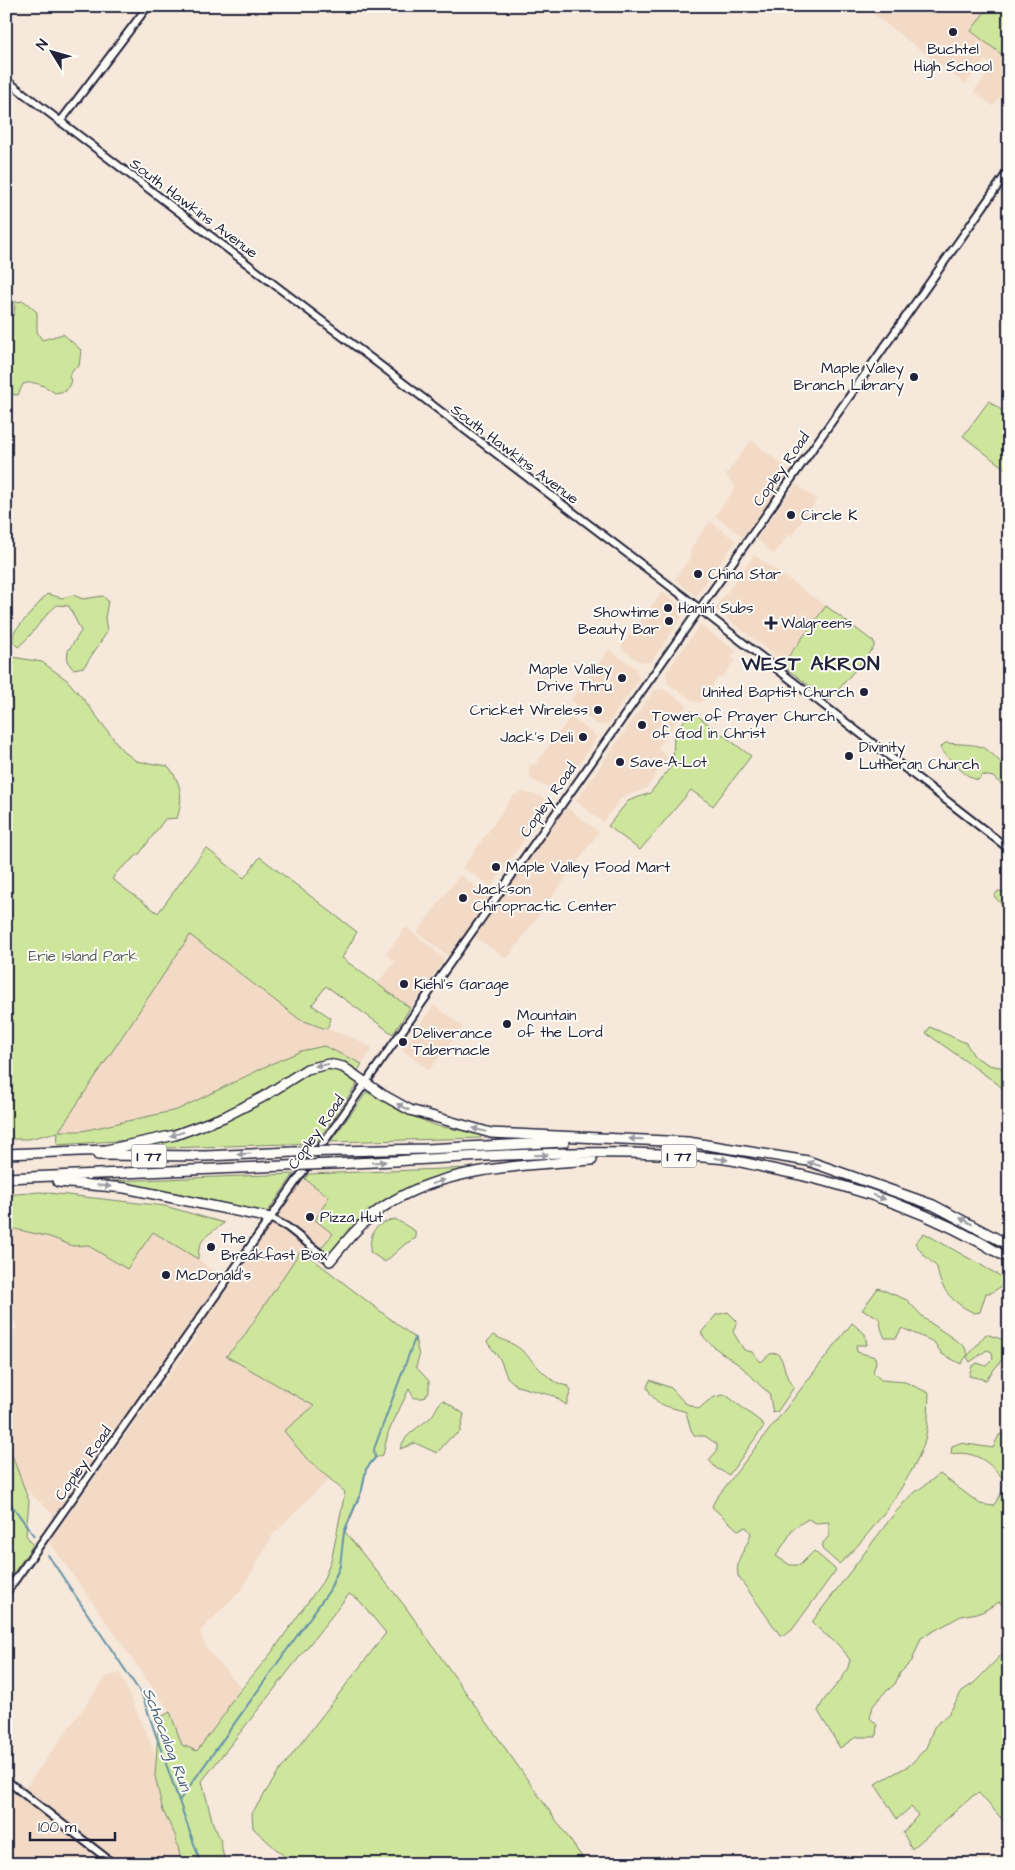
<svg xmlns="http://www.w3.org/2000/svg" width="1015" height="1870" font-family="'Architects Daughter',sans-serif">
<rect width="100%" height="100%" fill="#f6e8da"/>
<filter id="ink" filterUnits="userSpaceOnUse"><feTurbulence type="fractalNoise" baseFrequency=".02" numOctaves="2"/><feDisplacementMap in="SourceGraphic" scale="10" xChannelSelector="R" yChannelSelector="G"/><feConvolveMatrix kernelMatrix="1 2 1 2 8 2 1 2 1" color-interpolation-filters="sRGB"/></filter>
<g filter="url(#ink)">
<path fill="#f2dac6" d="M863,6H1009V86L993,106L974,91L994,67L985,60L965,84Z
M751,440L793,473L747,540L715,516L736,487L726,475Z
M796,484L817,500L791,536L789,534L774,554L757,539Z
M710,521L736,541L696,596L675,579L690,558L691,548Z
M754,555L826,606L783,662L715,609Z
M662,592L685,609L684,614L651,662H640L622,649V645Z
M700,625L736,651L731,657L735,660L722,677H718L701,703L695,702L668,684L666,673Z
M609,650L636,668L639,679L608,724L598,725L579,711L581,708L571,700Z
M664,689L687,705L657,749L668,757L646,789L622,797L603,822L576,801L654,690Z
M571,717L597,737L560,791H557L532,780L529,775V765L535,764Z
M522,792L540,796L548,802L547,807L491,887L469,871L462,869L513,796Z
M561,803L599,832L507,959L471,934L452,959L417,932L460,875L493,901Z
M406,927L440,955L444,961L410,1008L377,984L395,962L386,954Z
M190,935L299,1019L353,1038L373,1048L362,1064L324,1046L271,1064L177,1110L82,1131L58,1132Z
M434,1005L463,1027L429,1070L402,1050Z
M303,1178L329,1197L315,1220L333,1234L312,1258L301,1251L242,1339L227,1356L314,1406L284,1431L306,1458L330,1478L274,1533L242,1589L200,1631L206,1648L242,1689L197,1751L182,1745L170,1712L49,1541L196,1337L191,1333Z
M6,1228L50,1237L73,1246L87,1245L127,1269L153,1232L198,1259L221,1278L55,1516L24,1487L6,1439V1325L17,1330L16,1323L6,1316Z
M120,1673L155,1754V1776L163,1810L175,1835L182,1864H114L22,1792L106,1677Z
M6,1786L91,1852L83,1864H6Z"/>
<path fill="#cee69c" stroke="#78846c" d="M989,6H1009V60L971,31Z
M24,301L37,312V332L42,340L63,334L81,350L79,366L73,369L69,376L71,381L66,391L55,393C45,386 35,380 23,384L18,395L6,394V318L14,315L15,302Z
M989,401L1009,416V472L963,436Z
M47,594L62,598L73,595L83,599L103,596L108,601L105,618L107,632L84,667L73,669L67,661L68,651L81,631L69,606L57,605C42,617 33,635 18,647L13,642L14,632Z
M826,606L874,642V647L829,701L782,665Z
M6,656L42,662L67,680L85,701L122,750L136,761L168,766C181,782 184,798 177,818L165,819L140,853L117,872L112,879L158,913L206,848L244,878L260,857L357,932L342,958L410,1008L393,1034L326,986L312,1005L331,1018L327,1029L323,1028L299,1019L190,935L59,1131H82L177,1110L271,1064L301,1051L324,1046L362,1064L357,1072L341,1062L325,1060L310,1063L260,1094L214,1118L145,1139L57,1145L58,1132L28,1139H6Z
M691,711L751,756L713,806L691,790L640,850L608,826L628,801L650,793L673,764L674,735Z
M945,743C984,746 982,741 1009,772V791L993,777L983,775L978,780C966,778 948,758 940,748Z
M998,891L1009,893V913L994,896Z
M930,1027L966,1043L974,1056L989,1065L1000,1067L1009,1074V1094L995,1082L926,1033Z
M332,1068L354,1078L357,1084L316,1143L138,1149L193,1133L250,1109L315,1069Z
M367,1092L402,1112L437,1126L481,1134V1138L330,1142Z
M469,1168V1171L412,1187L333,1252L325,1253L320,1249L333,1234L315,1220L329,1197L305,1179L308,1174Z
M294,1174L266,1214L202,1198L113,1181Z
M40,1192L165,1206L224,1223C208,1235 198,1238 198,1259L153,1232L127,1269L87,1245L73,1246L50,1237L6,1227V1195Z
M395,1219L415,1231L416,1238L405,1244L385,1262L370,1252C371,1230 373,1225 395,1219Z
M924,1233L1009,1281L991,1293H986L980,1312L974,1313C954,1303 940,1291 937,1267L923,1254L915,1243Z
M301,1250L415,1338L419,1356L416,1367L429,1381V1392L424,1398H414L409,1389L388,1433L383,1455L375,1458L366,1469L362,1490L345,1532L404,1605L587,1864H286V1858L253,1828L252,1813L278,1773L386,1633L359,1600L349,1594L202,1781L213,1824L220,1838L225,1864H182L175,1835L163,1811L155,1776L159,1718L170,1712L182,1745L197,1751L226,1712L230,1703L272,1652L323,1581L332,1557L345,1492L306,1458L284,1431L314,1406L226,1356L242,1339Z
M878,1288L907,1300L925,1319L964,1346L968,1354L961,1364L942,1354L934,1342L902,1328L896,1338H885C875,1319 889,1320 862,1310Z
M728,1312L737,1321L733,1332L744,1350L752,1352L761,1362L770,1354L777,1353C787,1363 783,1378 794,1387L778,1411L773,1413L769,1392C758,1386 753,1376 743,1368C729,1357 711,1348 701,1333L716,1315Z
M852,1323L865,1334L867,1345H856L857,1352L875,1357L876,1362L873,1372L881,1380L905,1382L929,1393C928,1409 929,1427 924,1443C913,1478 867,1540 839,1564L822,1549L823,1543L829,1536V1522L816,1523L808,1519L794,1528L776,1556L790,1565H800L814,1551L836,1570L792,1630L785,1635H780L738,1576C735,1555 747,1551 751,1533L746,1527L738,1530L712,1507L715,1500Z
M1009,1333V1350L986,1380L969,1376L972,1366L977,1363L986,1366L993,1359L992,1352L987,1350L970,1362L967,1357L986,1334L1004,1340Z
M493,1335C500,1339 515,1344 520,1349C536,1362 547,1383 568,1386L571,1390L566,1405L554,1396L517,1386L507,1377L500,1359L487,1342Z
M650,1380L671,1388L685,1403L699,1409C707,1401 714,1395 726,1395L761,1422L764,1426L729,1475L716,1468L709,1460L717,1451V1444L705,1436H695L691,1430L686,1412C666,1405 657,1408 647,1387Z
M443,1400L464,1414L460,1432L449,1439L437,1453L415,1443L400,1449C404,1434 420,1427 431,1417C436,1411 437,1405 443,1400Z
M1009,1432V1608L999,1602L982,1612L961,1616L921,1638L912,1661L900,1673L895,1684L882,1695L873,1706L870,1718L877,1725L876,1737H856L840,1748L818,1711C826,1691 846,1682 850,1660C838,1640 826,1638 812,1622L894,1514L910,1496L940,1474L980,1504L993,1506L1001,1494L1004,1480C990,1462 975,1450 951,1454L952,1446L960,1443L993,1448L999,1435Z
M6,1439L29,1501L26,1535L33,1545L6,1584Z
M1009,1647V1827L979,1793L974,1795L912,1849L903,1833L918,1815L911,1807L897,1819L875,1784L910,1765L926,1748L934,1727L950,1712L962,1691L974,1683Z"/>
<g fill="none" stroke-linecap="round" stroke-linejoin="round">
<path stroke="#6593a9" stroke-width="2" d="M6,619V630
M6,647L10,787L9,804L6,812
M6,1497L34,1536
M48,1555L142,1695L201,1864
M179,1801L329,1591L340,1566L344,1532L362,1490L366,1469L375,1458L374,1449L415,1338"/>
<defs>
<path id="secondary" d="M6,80L683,596L1009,849
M60,122L148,6
M270,1218L287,1227L330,1261
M6,1593L1009,170
M6,1780L114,1864"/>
<path id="highway" d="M339,1151L426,1149L564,1142
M6,1154L106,1150L175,1135L224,1117L263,1097L307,1069L329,1064L343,1067L383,1095L410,1110L491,1133L688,1142L808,1161L933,1205L1009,1245
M98,1155L206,1156L293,1152
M330,1164C457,1159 588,1145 715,1158C732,1159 750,1164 767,1168C852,1184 935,1213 1009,1259
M6,1178L285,1166
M58,1182L125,1188L270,1218
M330,1261C344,1244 357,1227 375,1213C435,1167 519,1166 592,1160"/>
</defs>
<use href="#secondary" stroke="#22223b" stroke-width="10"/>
<use href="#highway" stroke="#22223b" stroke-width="12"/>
<use href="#secondary" stroke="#fdfcf7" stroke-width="6"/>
<use href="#highway" stroke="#fdfcf7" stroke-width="9"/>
<defs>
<path id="highway-bridge" d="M293,1152L339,1151
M285,1166L330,1164"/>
</defs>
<use href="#highway-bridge" stroke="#22223b" stroke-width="12" stroke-linecap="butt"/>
<use href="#highway-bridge" stroke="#fdfcf7" stroke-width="9"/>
</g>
<defs><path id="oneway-solid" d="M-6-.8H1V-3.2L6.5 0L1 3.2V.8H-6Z" transform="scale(1.25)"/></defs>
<g fill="#9a9aa2">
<use href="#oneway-solid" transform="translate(322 1065) rotate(172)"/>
<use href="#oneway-solid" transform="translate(403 1107) rotate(-153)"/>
<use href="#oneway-solid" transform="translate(479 1130) rotate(-166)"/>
<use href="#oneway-solid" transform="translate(177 1134) rotate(162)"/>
<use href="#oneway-solid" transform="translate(636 1139) rotate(-178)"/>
<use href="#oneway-solid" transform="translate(244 1154) rotate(177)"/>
<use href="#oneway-solid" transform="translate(541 1155) rotate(-2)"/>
<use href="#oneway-solid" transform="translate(721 1159) rotate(9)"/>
<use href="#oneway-solid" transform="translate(379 1162) rotate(-3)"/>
<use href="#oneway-solid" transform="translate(814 1164) rotate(-163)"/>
<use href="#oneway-solid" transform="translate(438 1182) rotate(-17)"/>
<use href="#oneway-solid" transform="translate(104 1186) rotate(5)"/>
<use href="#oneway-solid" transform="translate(879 1197) rotate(21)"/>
<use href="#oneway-solid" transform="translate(966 1221) rotate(-152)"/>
</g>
</g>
<g fill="#22223b" stroke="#fdfcf7" stroke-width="2">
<circle cx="953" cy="32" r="5"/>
<circle cx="914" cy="377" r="5"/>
<circle cx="791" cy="515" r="5"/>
<circle cx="698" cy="574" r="5"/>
<circle cx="668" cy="608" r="5"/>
<circle cx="669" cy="621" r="5"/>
<path d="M768.5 615.5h5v5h5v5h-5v5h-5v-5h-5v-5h5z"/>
<circle cx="622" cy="678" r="5"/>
<circle cx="864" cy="692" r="5"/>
<circle cx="598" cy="710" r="5"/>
<circle cx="642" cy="725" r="5"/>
<circle cx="583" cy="737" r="5"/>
<circle cx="849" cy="756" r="5"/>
<circle cx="620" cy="762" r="5"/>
<circle cx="496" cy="867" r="5"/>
<circle cx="463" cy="898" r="5"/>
<circle cx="404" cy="984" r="5"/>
<circle cx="507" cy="1024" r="5"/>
<circle cx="403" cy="1042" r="5"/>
<circle cx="310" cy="1217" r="5"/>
<circle cx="211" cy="1247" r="5"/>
<circle cx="166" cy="1275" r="5"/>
</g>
<g text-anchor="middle" stroke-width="4" stroke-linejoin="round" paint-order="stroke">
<g fill="#fdfcf7" stroke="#646373" stroke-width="1">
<rect x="131.5" y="1144.5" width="35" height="23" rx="4"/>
<rect x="661.5" y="1144.5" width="35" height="23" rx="4"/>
</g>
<g font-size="14" font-weight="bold" fill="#22223b">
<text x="149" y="1161">I 77</text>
<text x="679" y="1161">I 77</text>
</g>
<g font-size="15" fill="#22223b" stroke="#fdfcf7" text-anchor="start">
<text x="953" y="54" text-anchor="middle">Buchtel<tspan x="953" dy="17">High School</tspan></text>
<text x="904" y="373" text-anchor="end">Maple Valley<tspan x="904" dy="17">Branch Library</tspan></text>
<text x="801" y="520">Circle K</text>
<text x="708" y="579">China Star</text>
<text x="678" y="613">Hanini Subs</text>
<text x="659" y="617" text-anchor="end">Showtime<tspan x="659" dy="17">Beauty Bar</tspan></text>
<text x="781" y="628">Walgreens</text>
<text x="612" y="674" text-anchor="end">Maple Valley<tspan x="612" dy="17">Drive Thru</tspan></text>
<text x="854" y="697" text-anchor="end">United Baptist Church</text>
<text x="588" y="715" text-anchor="end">Cricket Wireless</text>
<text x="652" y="721">Tower of Prayer Church<tspan x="652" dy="17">of God in Christ</tspan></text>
<text x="573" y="742" text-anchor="end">Jack's Deli</text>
<text x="859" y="752">Divinity<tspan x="859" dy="17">Lutheran Church</tspan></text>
<text x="630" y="767">Save-A-Lot</text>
<text x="506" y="872">Maple Valley Food Mart</text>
<text x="473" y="894">Jackson<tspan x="473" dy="17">Chiropractic Center</tspan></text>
<text x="414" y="989">Kiehl's Garage</text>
<text x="517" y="1020">Mountain<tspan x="517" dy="17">of the Lord</tspan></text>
<text x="413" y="1038">Deliverance<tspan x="413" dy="17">Tabernacle</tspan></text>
<text x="320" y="1222">Pizza Hut</text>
<text x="221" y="1243">The<tspan x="221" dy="17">Breakfast Box</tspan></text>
<text x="176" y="1280">McDonald's</text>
</g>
<g font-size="15" fill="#22223b" stroke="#fdfcf7">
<text transform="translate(194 208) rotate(37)" y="5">South Hawkins Avenue</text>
<text transform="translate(515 454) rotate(37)" y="5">South Hawkins Avenue</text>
<text transform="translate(781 469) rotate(-55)" y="5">Copley Road</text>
<text transform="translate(548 800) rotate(-55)" y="5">Copley Road</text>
<text transform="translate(316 1132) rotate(-55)" y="5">Copley Road</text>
<text transform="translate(83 1463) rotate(-55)" y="5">Copley Road</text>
</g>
<g font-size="15" fill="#565d58" stroke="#fdfcf7">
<text x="83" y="961">Erie Island Park</text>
</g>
<g font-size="16" font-style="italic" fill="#445a72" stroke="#fdfcf7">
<text transform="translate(168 1739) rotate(69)" y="6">Schocalog Run</text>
</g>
<g font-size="20" font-weight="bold" letter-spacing="1" fill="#22223b" stroke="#fdfcf7">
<text x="811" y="670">WEST AKRON</text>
</g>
</g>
<rect width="1015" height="1870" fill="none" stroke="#fdfcf7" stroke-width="25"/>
<rect x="12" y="12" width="990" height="1845" fill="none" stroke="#22223b" stroke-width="2" filter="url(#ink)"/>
<g transform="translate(52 52) rotate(307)" stroke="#fdfcf7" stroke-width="4" paint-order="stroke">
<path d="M0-4L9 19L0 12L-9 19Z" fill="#22223b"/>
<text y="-8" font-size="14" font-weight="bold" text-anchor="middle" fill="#22223b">N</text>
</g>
<path d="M30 1832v8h85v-8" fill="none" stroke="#22223b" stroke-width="2.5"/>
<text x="38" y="1832" font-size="15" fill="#22223b" stroke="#fdfcf7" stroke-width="4" paint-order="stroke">100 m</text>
</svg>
